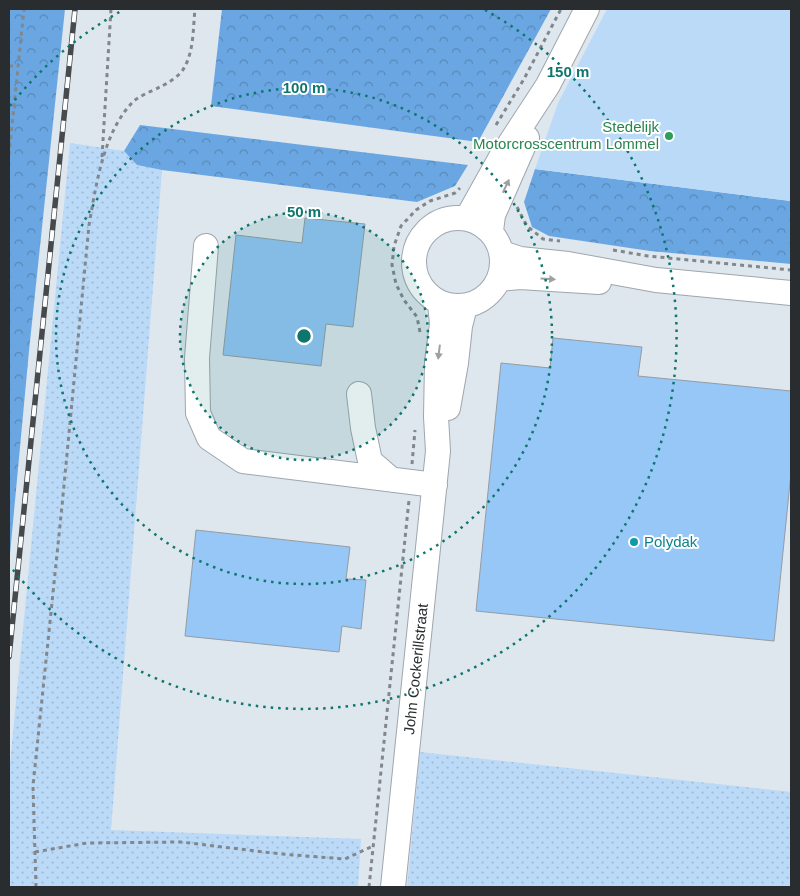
<svg xmlns="http://www.w3.org/2000/svg" width="800" height="896" font-family="Arial,sans-serif">
<defs>
<pattern id="grass-dots" width="8" height="8" patternUnits="userSpaceOnUse" patternTransform="scale(1.25)"><rect width="8" height="8" fill="#bbdaf8"/><path d="M2 2h.1M6 6h.1" fill="none" stroke="#a1bbd5" stroke-width="1.8" stroke-linecap="round"/></pattern>
<pattern id="forest-crowns" width="20" height="18" patternUnits="userSpaceOnUse" patternTransform="scale(1.25)"><rect width="20" height="18" fill="#6aa7e2"/><path d="M2 6a3 3 0 1 1 6 0M12 15a3 3 0 1 1 6 0" fill="none" stroke="#5788b8"/></pattern>
</defs>
<rect width="100%" height="100%" fill="#dee6ee"/>
<path fill="url(#grass-dots)" d="M70,143L124,151L137,165L162,170L111,830L361,839L358,887H9V774Z
M420,752L791,792V887H407Z"/>
<path fill="url(#forest-crowns)" d="M9,9H65L29,351L9,565Z
M222,9H551L478,142L211,106Z
M140,125L468,165L455,186L417,202L162,170L137,165L124,151Z
M535,169L791,201V264L650,251L549,236L532,227L524,202Z"/>
<path fill="#bbdaf8" d="M607,9H791V201L535,169L558,103Z"/>
<path fill="#96c7f7" stroke="#959ca3" d="M305,218L365,224L353,327L326,324L321,366L223,355L236,235L302,243Z
M553,338L642,347L638,376L791,391V473L774,641L476,611L501,363L550,368Z
M196,530L350,547L346,579L366,580L361,629L342,626L339,652L185,636Z"/>
<g fill="none" stroke-linecap="round" stroke-linejoin="round">
<defs>
<path id="minor" d="M414 262a44 44 0 1 1 88 0a44 44 0 1 1-88 0Z
M467,218L501,157L548,85L587,9
M491,231L493,215L527,138
M206,246L197,358L198,413L209,438L243,461L435,485
M502,253L520,259L568,264L656,280L791,293
M499,279L520,277L599,282
M359,394L363,428L370,461L392,480
M448,408L456,363L460,326L465,306
M393,887L438,451L436,417L437,362L442,324L440,303"/>
</defs>
<use href="#minor" stroke="#9fa6ae" stroke-width="26"/>
<path stroke="#81878c" stroke-width="3" stroke-dasharray="4 4" stroke-linecap="butt" d="M9,66H17
M496,125L524,79L561,9
M9,155L24,9
M102,157L111,9
M517,207L527,226L543,239L560,241
M613,250L648,256L791,270
M420,332L417,317L404,300L396,284L392,265L394,246L401,226L416,210L430,201L455,193L460,188
M412,464L415,430
M35,852L87,843L181,842L281,854L345,859L373,846
M36,887L33,786L62,506L89,225C96,186 103,134 131,104C136,97 152,91 160,87C168,83 180,76 184,68C194,51 193,28 195,9
M369,887L409,500"/>
<use href="#minor" stroke="#fff" stroke-width="24"/>
<defs>
<path id="rail" d="M9,657L75,9"/>
</defs>
<use href="#rail" stroke="#464a4d" stroke-width="5.5"/>
<use href="#rail" stroke="#fff" stroke-width="4" stroke-dasharray="11" stroke-linecap="butt"/>
</g>
<defs><path id="oneway-solid" d="M-6-.8H1V-3.2L6.5 0L1 3.2V.8H-6Z" transform="scale(1.25)"/></defs>
<g fill="#9fa0a2">
<use href="#oneway-solid" transform="translate(506 186) rotate(-65)"/>
<use href="#oneway-solid" transform="translate(548 279) rotate(4)"/>
<use href="#oneway-solid" transform="translate(439 352) rotate(97)"/>
</g>
<circle cx="304" cy="336" r="124" fill="#0f766e" fill-opacity=".12"/>
<g fill="none" stroke="#0f766e" stroke-width="2.5" stroke-dasharray="2.5 5">
<circle cx="304" cy="336" r="124"/>
<circle cx="304" cy="336" r="248"/>
<path d="M10 106A373 373 0 0 1 123 10M485 10A373 373 0 1 1 10 566"/>
</g>
<circle fill="#2e9e5b" stroke="#fff" stroke-width="2" cx="669" cy="136" r="5"/>
<circle fill="#0f9aa8" stroke="#fff" stroke-width="2" cx="634" cy="542" r="5"/>
<g text-anchor="middle" stroke-width="4" stroke-linejoin="round" paint-order="stroke">
<g font-size="15" fill="#27864d" stroke="#fff" text-anchor="end">
<text x="659" y="132">Stedelijk<tspan x="659" dy="17">Motorcrosscentrum Lommel</tspan></text>
</g>
<g font-size="15" fill="#0d838f" stroke="#fff" text-anchor="start">
<text x="644" y="547">Polydak</text>
</g>
<g font-size="15" fill="#2a2d30" stroke="#fff">
<text transform="translate(416 669) rotate(-84)" y="5">John Cockerillstraat</text>
</g>
</g>
<circle cx="304" cy="336" r="8" fill="#0f766e" stroke="#fff" stroke-width="2.5"/>
<g font-size="15" text-anchor="middle" font-weight="bold" fill="#0f766e" stroke="#fff" stroke-width="4" stroke-linejoin="round" paint-order="stroke">
<text x="568" y="77">150 m</text>
<text x="304" y="93">100 m</text>
<text x="304" y="217">50 m</text>
</g>
<rect width="800" height="896" fill="none" stroke="#2a2d30" stroke-width="20"/>
</svg>
